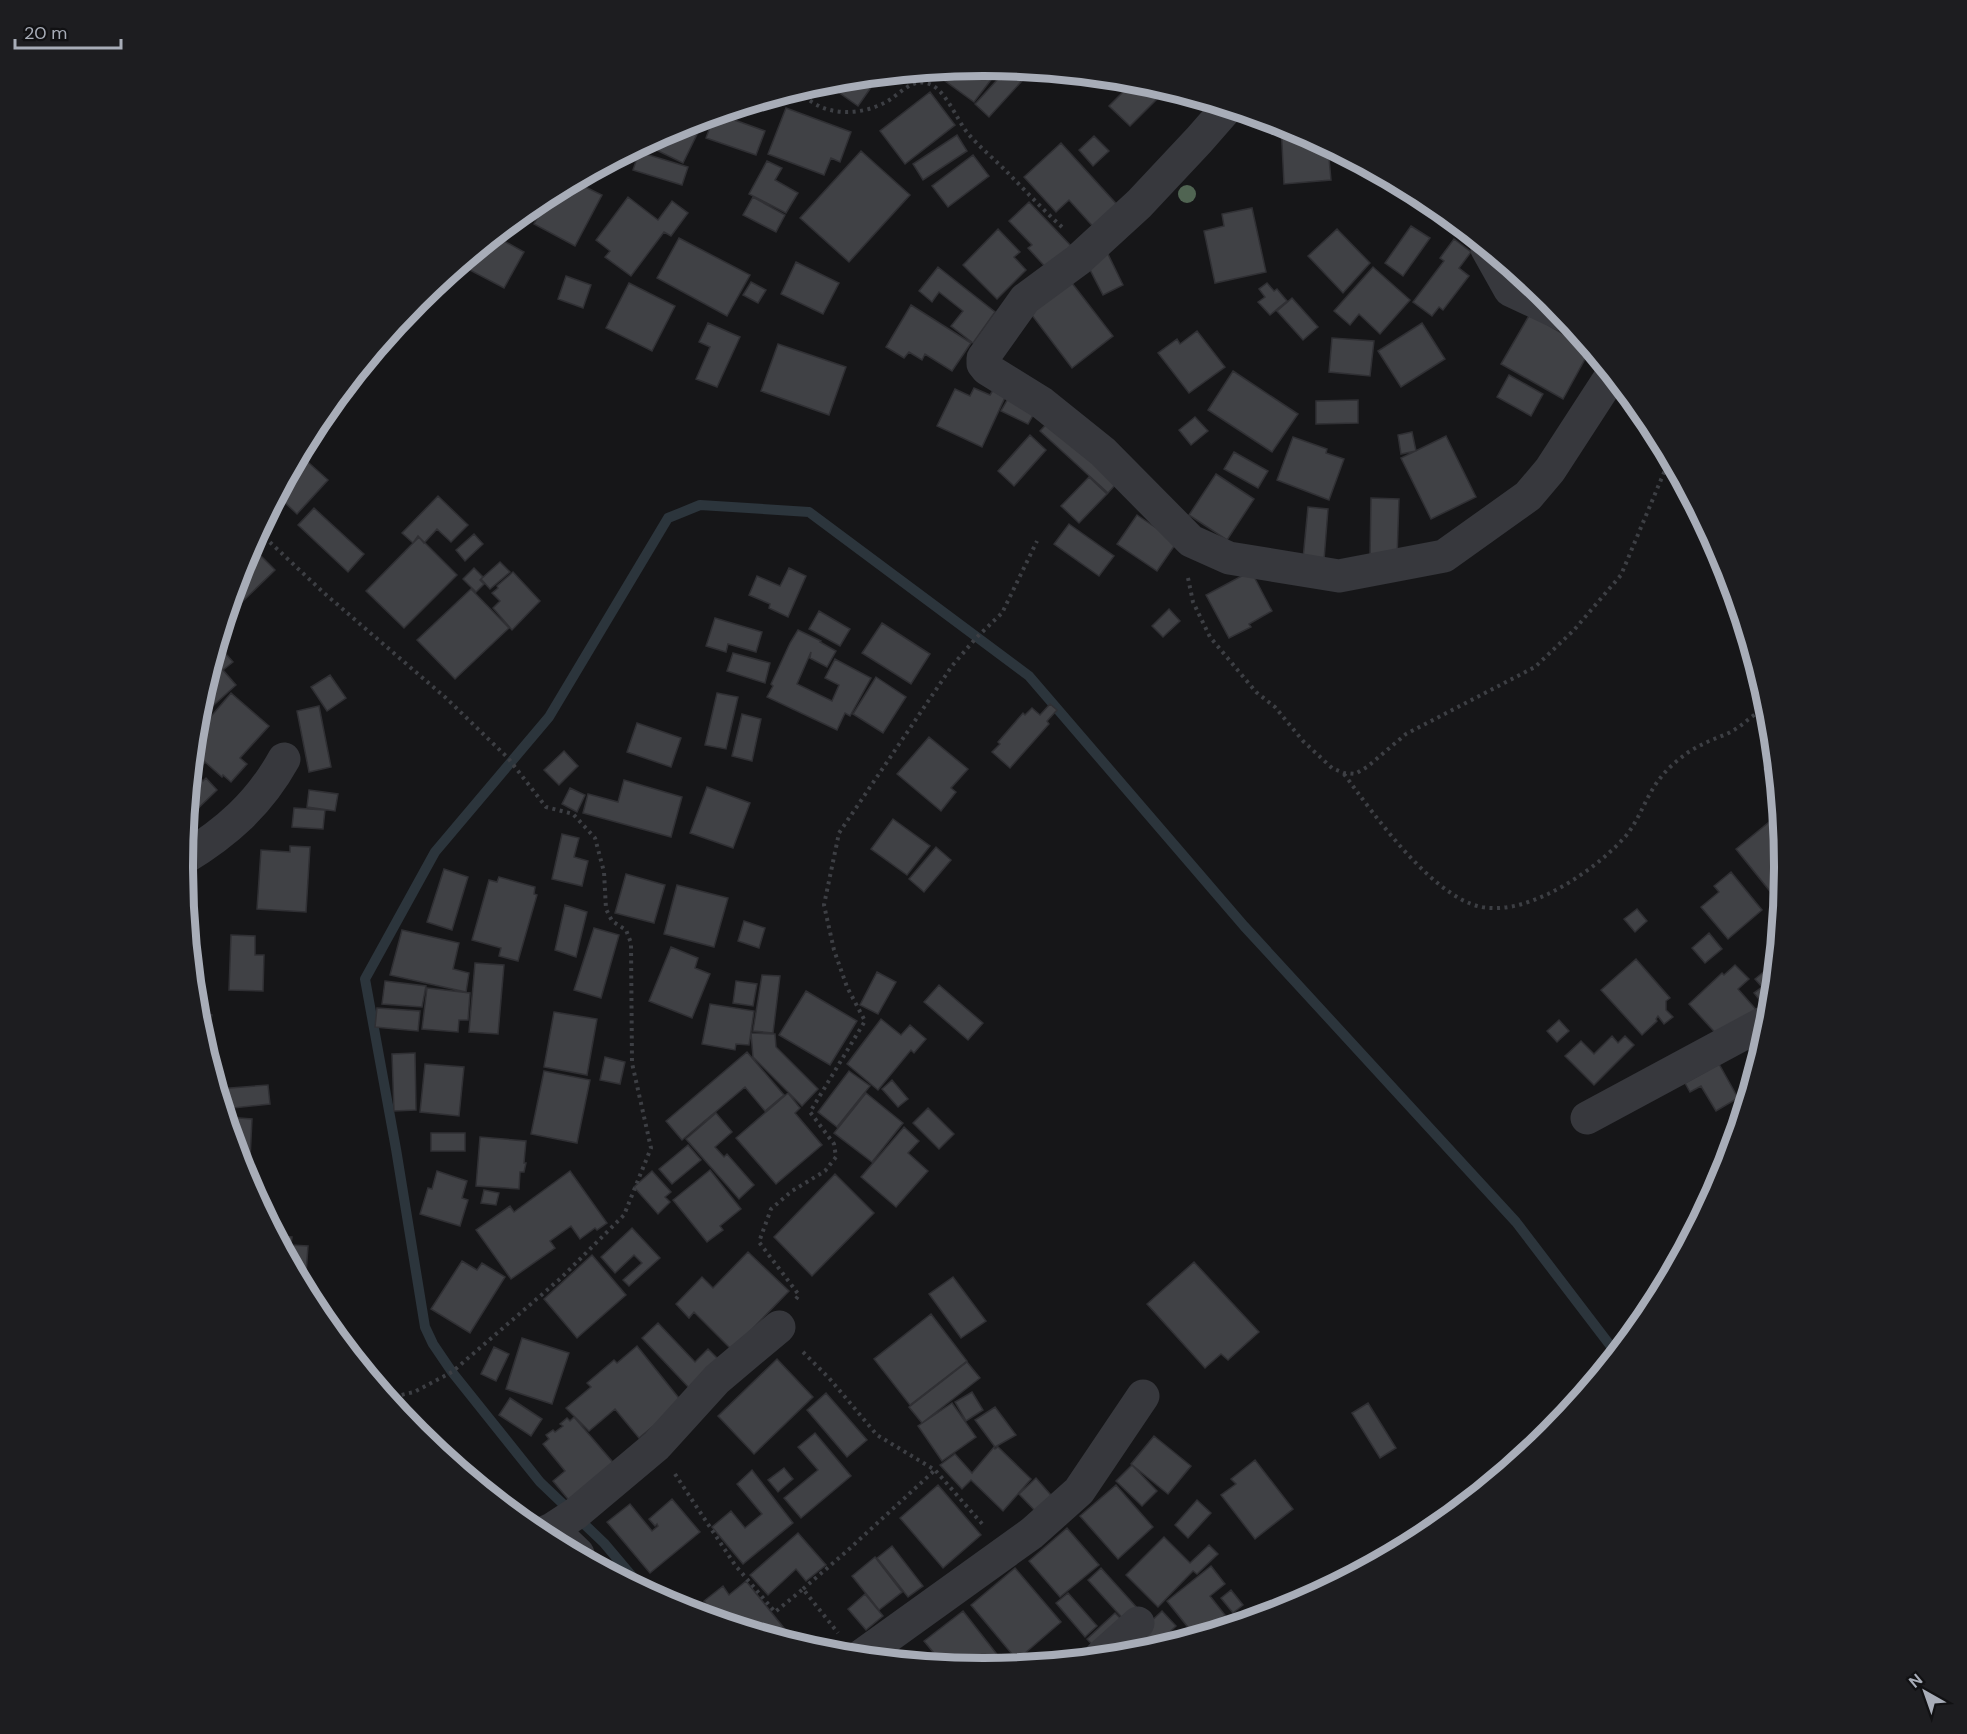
<svg xmlns="http://www.w3.org/2000/svg" width="1967" height="1734" font-family="'DM Sans',sans-serif">
<rect width="100%" height="100%" fill="#161618"/>
<g fill="none" stroke-linecap="round" stroke-linejoin="round">
<path stroke="#2c353c" stroke-width="10" d="M642,1588L604,1543L540,1482L452,1372L433,1344L425,1327L396,1149L365,979L435,852L549,717L668,518L700,505L809,512L1029,676L1244,926L1516,1222L1616,1353"/>
</g>
<path fill="#404145" stroke="#303034" stroke-width="1.5" d="M984,66L1000,68L974,102L941,78L947,70Z
M1008,68L1031,71L989,117L975,104Z
M879,76L858,106L824,82L828,81Z
M1134,81L1159,87L1164,92L1130,126L1109,106Z
M930,92L955,125L905,164L880,131Z
M786,108L851,132L840,162L831,158L824,175L768,154Z
M718,114L765,131L756,155L706,138L714,116Z
M705,118L683,163L644,144L677,127Z
M1281,124L1290,127L1328,147L1331,180L1284,184Z
M957,135L967,151L923,180L913,164Z
M1094,136L1109,151L1093,166L1079,150Z
M1061,143L1122,210L1098,232L1069,200L1056,212L1024,177Z
M861,151L910,195L849,262L800,218Z
M639,152L688,167L682,185L633,170Z
M973,155L989,176L948,207L932,186Z
M767,161L782,168L775,180L798,193L786,213L749,194Z
M575,182L602,195L575,246L534,224L549,196Z
M628,197L658,220L672,201L688,213L671,236L664,232L631,276L605,257L610,251L596,240Z
M753,197L785,215L776,232L743,215Z
M540,200L532,217L524,213L539,201Z
M1029,202L1074,249L1050,272L1028,248L1032,245L1009,221Z
M1252,208L1266,272L1215,283L1204,231L1224,226L1222,214Z
M1411,226L1430,238L1403,276L1385,263Z
M998,229L1020,252L1014,257L1026,270L997,299L963,265Z
M1337,229L1370,263L1343,293L1308,256Z
M495,236L524,252L504,288L464,267L469,258Z
M679,238L750,275L727,316L657,278Z
M1454,239L1471,252L1459,268L1469,276L1443,310L1439,307L1432,316L1413,302L1444,261L1440,258Z
M1105,248L1123,285L1103,295L1084,258Z
M796,262L839,283L823,314L781,294Z
M938,267L995,312L973,343L951,326L963,311L939,292L932,302L919,291Z
M1373,267L1410,300L1380,334L1359,314L1350,325L1334,311Z
M1065,274L1113,336L1072,368L1025,306Z
M566,276L591,285L583,308L558,299Z
M751,282L766,290L758,303L743,295Z
M629,283L675,306L652,351L606,328Z
M1267,283L1274,291L1277,289L1287,301L1270,315L1258,302L1265,297L1259,289Z
M1292,298L1318,327L1303,340L1277,311Z
M911,305L971,343L952,371L925,354L922,360L909,352L904,358L886,347Z
M1530,314L1590,350L1563,399L1501,364Z
M708,323L740,337L717,387L696,379L710,347L699,342Z
M1422,323L1445,359L1401,387L1378,351Z
M1197,331L1225,367L1189,393L1158,353L1177,339L1180,344Z
M1332,338L1374,341L1370,376L1329,372Z
M778,344L846,367L829,415L761,391Z
M1233,371L1298,414L1272,452L1208,410Z
M1509,375L1543,394L1531,416L1497,397Z
M995,387L1007,393L982,447L937,426L955,389L970,396L974,388L990,395Z
M1009,397L1036,410L1028,424L1001,411Z
M1358,400V423L1316,424V401Z
M1055,415L1123,476L1108,493L1040,431Z
M1195,417L1208,431L1191,445L1179,430Z
M1412,432L1416,451L1401,454L1398,435Z
M1030,435L1046,450L1014,486L998,471Z
M1446,436L1476,497L1431,519L1401,458Z
M1293,437L1327,449L1326,453L1344,459L1329,500L1277,480Z
M1234,452L1268,471L1258,488L1224,469Z
M300,455L328,480L297,514L278,496Z
M1216,474L1254,499L1227,540L1189,515Z
M1089,477L1107,494L1079,523L1061,506Z
M438,496L468,525L451,542L437,529L424,543L418,536L413,543L402,533Z
M1371,498L1399,499L1397,558H1370Z
M1308,507L1328,509L1324,560L1303,559Z
M314,508L364,554L348,572L298,525Z
M1137,515L1177,542L1157,571L1117,544Z
M1069,524L1114,556L1099,576L1054,544Z
M474,534L483,544L465,561L456,550Z
M419,537L457,575L404,628L366,591Z
M251,546L275,570L240,604L233,596L244,560Z
M500,562L510,572L490,589L481,579Z
M474,568L483,577L480,580L484,584L476,592L463,579Z
M789,568L806,576L788,617L769,608L770,604L749,595L757,576L780,586Z
M1251,571L1272,611L1249,624L1251,627L1229,638L1206,595Z
M513,572L540,601L512,630L493,608L500,601L492,593L498,588L497,586Z
M471,589L509,628L455,679L417,640Z
M1169,609L1180,621L1163,637L1152,626Z
M819,611L850,629L840,646L809,629Z
M715,618L762,632L756,652L728,644L726,652L706,646Z
M882,623L930,654L911,684L862,653Z
M798,630L821,641L820,642L836,651L827,667L810,658L811,652L797,684L832,701L839,685L825,678L835,659L871,678L850,716L845,713L837,730L767,697L773,686L771,684L790,643Z
M218,645L233,662L223,670L236,685L205,713L199,706L208,679L213,673L210,670Z
M733,653L770,663L765,683L727,671Z
M330,675L346,698L327,711L311,687Z
M876,677L906,697L883,733L853,714Z
M231,693L269,726L240,758L247,764L231,782L223,775L222,777L205,762L201,767L193,760L196,734Z
M717,693L738,697L726,749L705,745Z
M1050,704L1057,710L1047,721L1049,724L1010,768L992,752L1000,744L998,742L1023,713L1025,715L1032,708L1040,715Z
M319,706L331,767L309,772L297,711Z
M742,714L761,719L752,761L732,756Z
M637,723L681,738L671,767L627,752Z
M929,737L968,769L951,788L956,792L941,811L897,774Z
M564,751L578,766L559,785L544,770Z
M1774,764L1777,793L1764,769Z
M192,770L203,781L206,778L217,790L187,819Z
M624,780L682,797L671,837L583,813L588,794L618,802Z
M707,787L750,803L733,848L690,833Z
M570,788L585,795L577,812L562,804Z
M309,790L338,794L335,811L307,807Z
M294,808L325,810L323,829L292,827Z
M1779,814L1784,867L1781,905L1736,849Z
M893,819L930,846L907,875L871,849Z
M562,834L579,838L574,857L588,861L582,886L552,879Z
M290,846L310,847L306,912L257,909L261,850L290,852Z
M936,847L951,860L924,892L909,879Z
M444,869L468,877L452,930L427,922Z
M1731,872L1762,910L1728,939L1701,907L1719,892L1714,886Z
M626,874L665,885L654,923L615,913Z
M499,877L535,887L534,894L537,895L518,961L499,956L501,948L472,940L489,880L497,882Z
M677,885L728,898L714,947L664,934Z
M565,905L587,912L576,957L555,950Z
M1637,909L1647,921L1635,932L1624,919Z
M744,921L765,928L759,948L738,941Z
M594,928L619,935L601,998L574,990Z
M402,930L459,943L453,969L469,973L466,992L390,975Z
M1709,933L1722,949L1705,963L1692,948Z
M231,935L255,936V955H264L263,991L229,990Z
M671,947L698,958L695,968L710,974L692,1018L649,1001Z
M1636,959L1670,998L1666,1001V1010L1673,1017L1664,1024L1658,1016L1656,1019L1657,1021L1642,1035L1601,990Z
M475,963L504,965L498,1034L469,1032Z
M1735,965L1749,979L1738,989L1760,1014L1721,1039L1689,1004L1722,973L1724,975Z
M1766,970L1773,978L1769,981L1773,986L1771,1002L1765,1007L1754,993L1762,987L1755,979Z
M877,972L896,982L878,1014L860,1005Z
M762,975L780,976L773,1033L753,1031Z
M385,981L426,986L422,1007L382,1004Z
M736,981L757,984L753,1006L733,1003Z
M939,985L983,1023L968,1040L924,1002Z
M427,988L470,993L468,1020H459L458,1032L422,1029Z
M806,991L857,1021L830,1065L779,1035Z
M710,1004L754,1011L749,1045L736,1044L735,1050L702,1044Z
M377,1008L420,1011L418,1031L375,1027Z
M197,1011L212,1015L204,1044L198,1023Z
M554,1012L597,1019L587,1075L544,1067Z
M881,1019L901,1035L910,1025L926,1039L914,1053L911,1050L878,1090L847,1064Z
M1559,1020L1569,1031L1557,1042L1547,1031Z
M751,1033L775,1034L776,1047L818,1089L802,1106L753,1057Z
M1612,1036L1618,1043L1625,1036L1634,1045L1594,1085L1565,1056L1581,1041L1594,1054Z
M747,1052L784,1095L765,1111L745,1087L682,1140L666,1121Z
M415,1053L416,1110L394,1111L392,1054Z
M605,1057L625,1062L620,1084L600,1080Z
M425,1064L464,1067L459,1116L420,1112Z
M1719,1064L1738,1098L1716,1111L1701,1086L1690,1092L1685,1083Z
M544,1071L590,1080L577,1143L531,1134Z
M849,1071L870,1086L837,1127L818,1112Z
M892,1080L908,1099L898,1107L882,1089Z
M268,1085L270,1104L224,1109L218,1089Z
M788,1093L800,1108L795,1113L822,1145L776,1184L736,1138Z
M866,1093L903,1123L872,1162L834,1133Z
M928,1108L954,1134L939,1149L913,1123Z
M716,1113L732,1132L715,1147L724,1157L727,1154L754,1185L739,1199L686,1139Z
M226,1117L252,1119L249,1179H246L243,1173Z
M904,1127L919,1141L908,1153L928,1171L896,1207L861,1177Z
M431,1133H465V1151H431Z
M480,1137L526,1141L524,1163H526L524,1172H520L519,1189L476,1186Z
M688,1145L701,1160L672,1184L659,1169Z
M710,1170L741,1209L720,1226L723,1230L707,1242L673,1200Z
M437,1171L467,1181L462,1198L468,1200L460,1226L420,1214L428,1188L432,1189Z
M570,1171L607,1223L597,1230L595,1228L580,1239L571,1226L550,1241L555,1248L511,1279L476,1230L510,1206L514,1212Z
M652,1171L671,1192L665,1197L670,1202L658,1214L634,1187Z
M835,1174L874,1213L812,1276L774,1237Z
M484,1190L499,1193L496,1205L481,1203Z
M632,1228L660,1258L629,1286L623,1280L642,1263L634,1255L615,1273L601,1257Z
M277,1236L292,1237L291,1245L308,1246L305,1288Z
M748,1252L789,1291L732,1350L694,1312L689,1318L676,1304L702,1277L713,1288Z
M592,1255L626,1295L577,1338L544,1299Z
M462,1261L477,1270L482,1263L505,1277L470,1333L431,1309Z
M1194,1262L1259,1332L1228,1360L1221,1354L1205,1368L1147,1304Z
M953,1277L986,1321L961,1338L929,1294Z
M931,1314L967,1361L910,1405L874,1359Z
M658,1323L695,1362L708,1349L721,1362L692,1391L642,1338Z
M522,1338L569,1353L552,1404L506,1389Z
M637,1346L682,1402L639,1438L615,1409L589,1431L566,1408L591,1387L587,1383L614,1360L617,1363Z
M494,1347L509,1354L496,1381L481,1374Z
M777,1359L813,1397L754,1454L718,1416Z
M967,1362L980,1378L922,1423L909,1407Z
M972,1392L983,1410L966,1421L955,1402Z
M826,1393L867,1440L847,1457L807,1410Z
M510,1398L542,1419L531,1436L499,1415Z
M952,1403L976,1437L942,1461L918,1426Z
M1368,1403L1396,1448L1380,1458L1352,1413Z
M995,1407L1016,1435L995,1447L975,1420Z
M574,1417L617,1467L572,1504L553,1481L565,1471L543,1444L549,1439L546,1435L553,1430L555,1432L563,1426L560,1424L567,1418L570,1421Z
M815,1433L851,1476L801,1518L784,1498L818,1470L798,1447Z
M1154,1436L1191,1466L1168,1494L1131,1464Z
M994,1447L995,1449L998,1447L1031,1479L1003,1511L971,1480L962,1489L940,1465L955,1454L972,1473Z
M1255,1460L1293,1509L1255,1539L1221,1495L1236,1484L1231,1479Z
M1132,1465L1157,1491L1142,1506L1116,1481Z
M784,1468L793,1479L778,1492L768,1480Z
M752,1470L793,1523L743,1564L712,1527L731,1511L745,1528L762,1514L737,1484Z
M1036,1478L1057,1502L1041,1517L1019,1494Z
M938,1485L981,1535L943,1568L900,1518Z
M1116,1485L1153,1527L1118,1559L1080,1516Z
M672,1499L700,1532L650,1573L607,1522L630,1504L652,1531L658,1526L657,1524L655,1526L649,1519Z
M1197,1500L1211,1513L1188,1538L1175,1525Z
M1067,1528L1099,1565L1060,1597L1029,1561Z
M798,1533L826,1565L806,1581L796,1569L768,1595L750,1575Z
M1164,1537L1190,1563L1209,1545L1218,1554L1197,1574L1193,1571L1158,1607L1126,1575Z
M892,1546L923,1586L908,1597L877,1558Z
M875,1557L902,1592L879,1610L852,1576Z
M1211,1566L1225,1584L1210,1596L1225,1615L1200,1634L1195,1636L1167,1601Z
M1015,1568L1061,1622L1017,1660L971,1605Z
M1101,1568L1139,1610L1126,1622L1088,1580Z
M746,1581L788,1633L791,1631L803,1645L712,1618L715,1615L704,1601L723,1586L729,1595Z
M1231,1590L1243,1605L1233,1613L1221,1598Z
M1068,1593L1097,1626L1085,1637L1056,1603Z
M865,1594L883,1616L866,1630L848,1609Z
M678,1598L689,1611L671,1604Z
M963,1611L999,1657L986,1668L943,1664L924,1641Z
M1162,1611L1176,1626L1152,1649L1139,1653L1115,1655Z
M1115,1613L1126,1624L1097,1650L1087,1639Z"/>
<g fill="none" stroke-linecap="round" stroke-linejoin="round">
<path stroke="#3d3f44" stroke-width="4" stroke-dasharray="3 4.5" stroke-linecap="butt" d="M801,89C803,98 813,103 821,107C840,115 863,113 882,104C897,98 909,79 926,83C944,86 956,118 966,131C977,145 992,157 1005,170C1024,189 1043,210 1063,228
M259,532L324,593L446,698L508,758L546,807L573,814L595,838L604,872L606,909L612,921L626,930L631,943L632,1063L651,1148L624,1215L561,1278L452,1372L414,1392L388,1398
M1188,578L1193,602L1210,637L1256,692L1275,707L1303,741L1332,768L1344,773L1355,774L1367,767L1406,734L1535,667L1574,630L1621,575L1668,463
M1344,774C1373,813 1439,908 1491,908C1512,909 1530,902 1548,894C1575,881 1604,860 1624,838C1638,822 1643,804 1654,787C1664,770 1684,753 1701,745C1712,739 1724,736 1734,730C1746,723 1754,712 1768,709
M796,1299L799,1295L759,1242L771,1209L792,1191L825,1171L836,1157L834,1144L810,1112L865,1021L847,987L834,950L824,905L839,833L952,666L976,638L1002,613L1037,541
M803,1352L829,1378L877,1435L935,1470L984,1526
M675,1474L735,1565L775,1612L803,1589L838,1633
M803,1589L847,1551L935,1470"/>
<path stroke="#37383d" stroke-width="33" d="M1227,108L1199,140L1139,204L1078,260L1025,299L983,358V364L987,369L1042,403L1103,452L1191,541L1229,558L1339,576L1444,556L1528,496L1550,470L1611,376
M1487,249L1510,290L1561,314
M183,859C227,832 259,804 284,759
M1587,1118L1769,1020
M552,1529L575,1514L657,1445L717,1379L779,1327
M541,1534L552,1529L578,1554
M861,1656L1032,1533L1079,1491L1143,1396
M1100,1657L1138,1623"/>
</g>
<circle fill="#506452" cx="1187" cy="194" r="9"/>
<path d="M0 0H1967V1734H0ZM983 76H984A790 790 0 0 1 1774 866V868A790 790 0 0 1 984 1658H983A790 790 0 0 1 193 868V866A790 790 0 0 1 983 76Z" fill="#1d1d20" fill-rule="evenodd"/>
<path fill="none" stroke="#a8adb8" stroke-width="8" d="M983 76H984A790 790 0 0 1 1774 866V868A790 790 0 0 1 984 1658H983A790 790 0 0 1 193 868V866A790 790 0 0 1 983 76Z"/>
<g transform="translate(1925 1692) rotate(320)" stroke="#111113" stroke-width="4.5" paint-order="stroke">
<path d="M0-4.5L10 22L0 15L-10 22Z" fill="#a8adb8"/>
<text y="-9" font-size="16" font-weight="bold" text-anchor="middle" fill="#a8adb8">N</text>
</g>
<path d="M15 39v9h106v-9" fill="none" stroke="#a8adb8" stroke-width="3"/>
<text x="24" y="39" font-size="18" fill="#a8adb8" stroke="#111113" stroke-width="4.5" paint-order="stroke">20 m</text>
</svg>
